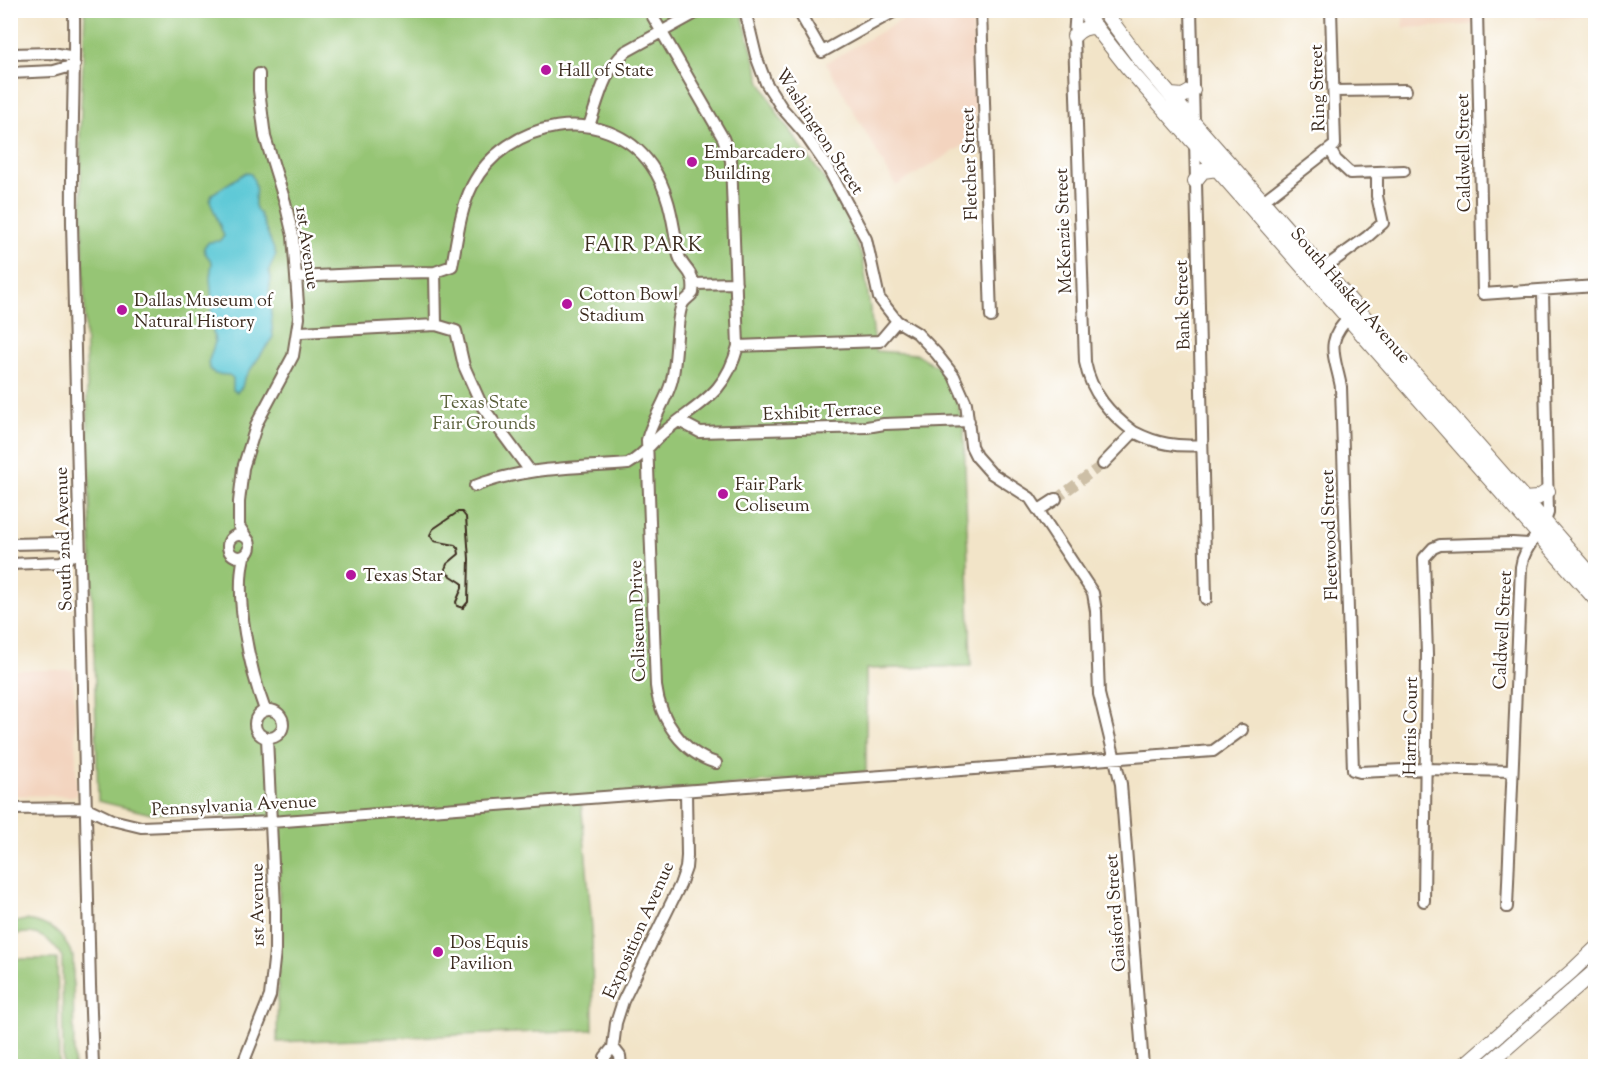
<svg xmlns="http://www.w3.org/2000/svg" width="1606" height="1077" font-family="'Sorts Mill Goudy',serif">
<rect width="100%" height="100%" fill="#fff"/>
<filter id="ink" filterUnits="userSpaceOnUse"><feTurbulence type="fractalNoise" baseFrequency=".0167" numOctaves="2"/><feDisplacementMap in="SourceGraphic" scale="12" xChannelSelector="R" yChannelSelector="G"/><feConvolveMatrix kernelMatrix="1 2 1 2 8 2 1 2 1" color-interpolation-filters="sRGB"/></filter>
<filter id="wash" filterUnits="userSpaceOnUse"><feTurbulence type="fractalNoise" baseFrequency=".008" numOctaves="4" result="noise"/><feDisplacementMap in="SourceGraphic" scale="24" xChannelSelector="R" yChannelSelector="G"/><feGaussianBlur stdDeviation="1.35" result="paint"/><feColorMatrix in="noise" values="0 0 0 0 0 0 0 0 0 0 0 0 0 0 0 0 0 1.4 0 .05"/><feComposite in="paint" operator="in"/></filter>
<g filter="url(#wash)">
<rect width="100%" height="100%" fill="#f2e4c8"/>
<path fill="#f3d4bf" d="M919,10L973,11L976,138L896,186L826,63Z
M1337,11H1485V24L1404,28L1403,15L1338,18Z
M1537,11H1595V16L1537,19Z
M11,670H73L77,796L11,795Z"/>
<path fill="#96c574" stroke="#687849" stroke-width="1.5" d="M85,11H741L761,82L779,116L825,180L845,214L863,259L876,351L916,354L938,367L954,389L964,429L971,666L866,669V772L581,800L592,928L593,1030L277,1042L280,818L147,813L98,801L80,135Z
M26,920C52,924 62,933 73,956L74,1066H63L62,957C50,937 33,928 11,936V923Z
M11,959H57L59,1066H11Z"/>
<path fill="#5ec9d7" stroke="#4c7a7a" stroke-width="1.5" d="M246,172L251,174C253,177 254,180 255,184C258,196 250,205 260,214L276,255L269,270L271,278L269,291L273,337L244,379L242,387L237,392L233,390V378L229,375L215,374L210,369L208,363L215,342L210,316L212,304L210,278L212,262L205,253L204,247L209,242L220,241L224,236L210,201L212,194Z"/>
</g>
<g filter="url(#ink)">
<g fill="none" stroke-linecap="round" stroke-linejoin="round">
<path stroke="#cdbfa6" stroke-width="10" stroke-dasharray="10 5" stroke-linecap="butt" d="M1056,499L1103,464"/>
<defs>
<path id="minor" d="M74,10C75,81 71,152 72,223L90,985L93,1066
M649,10L723,138L731,160L738,346
M745,10L756,56L766,83L782,108L804,133L828,168L866,239L879,298L897,321L917,333L936,353L954,376L966,403L971,446L976,456L991,473L1030,498L1093,593L1096,611L1099,694L1121,784L1143,1066
M798,10L822,52L897,10
M981,10L991,317
M1076,10L1074,36L1085,362C1091,393 1110,414 1134,432
M1191,10L1194,124
M1477,10L1483,294L1596,286
M10,54L53,53L74,57
M10,73L54,71L75,65
M1334,91L1406,90
M589,126C598,101 604,70 625,52L701,10
M1195,140L1206,599
M1330,149L1336,160L1350,173L1404,171
M1263,201L1335,145L1331,10
M1317,273L1367,237L1383,223L1377,196V172
M297,277L378,273L435,272
M694,284L736,283
M1352,315C1323,341 1335,355 1341,387L1353,770L1360,772L1425,769L1512,771
M301,332L436,325
M679,421L700,432L867,427L884,424L969,421
M1103,464L1134,432C1157,444 1177,447 1202,445
M530,471L482,406L464,366L456,331L436,325L435,272L452,266C457,240 460,210 472,186C505,120 606,101 651,165C669,190 673,222 678,252C681,271 696,268 693,293C690,297 686,299 683,303C675,317 678,363 671,383C665,403 652,420 647,440L656,686C660,720 683,753 716,763
M475,486C524,467 577,468 628,464C643,456 651,443 663,433C698,403 725,396 738,346L880,341L897,321
M1039,510L1056,499
M228 546a11 11 0 1 1 22 0a11 11 0 1 1-22 0Z
M246,537L239,526V502L243,468L257,423L293,356L299,318L293,236L285,202L265,137L259,90V74
M10,544L60,543L80,551
M244,557C234,598 250,670 265,710
M10,564L61,562L80,551
M255 724a14 14 0 1 1 28 0a14 14 0 1 1-28 0Z
M10,809L87,808L112,820L141,827L271,822L1213,751L1242,730
M1424,901L1427,655L1424,558L1433,548L1440,545L1512,543L1529,544
M1507,907L1521,567C1524,545 1542,534 1548,513L1543,291
M613,1047L620,1056L621,1066
M242,1066L270,996L275,951V908L267,738
M605,1066V1057L613,1047L616,1023L623,1001L680,885L686,868L687,856L686,791"/>
<path id="major" d="M1082,10L1127,67L1596,600
M1103,10L1142,62L1201,131L1596,580
M1074,36C1081,29 1086,27 1096,27
M1171,95L1183,96L1193,90
M1195,181L1203,171L1217,169
M1524,499L1537,498L1548,491
M1463,1066L1572,971L1596,948
M1486,1066L1596,970"/>
</defs>
<use href="#minor" stroke="#7b6b5a" stroke-width="14"/>
<use href="#major" stroke="#7b6b5a" stroke-width="16"/>
<use href="#minor" stroke="#fff" stroke-width="10"/>
<use href="#major" stroke="#fff" stroke-width="14"/>
<path stroke="#3b2a1e" stroke-width="2" d="M458,512H462L466,517L469,559L468,602L463,608L457,606L456,602L462,588V583L448,574L445,569L447,564L459,554L458,548L455,545L434,541L430,535L433,529Z"/>
</g>
</g>
<g fill="#b5179e" stroke="#fff" stroke-width="2">
<circle cx="546" cy="70" r="6"/>
<circle cx="692" cy="162" r="6"/>
<circle cx="567" cy="304" r="6"/>
<circle cx="122" cy="310" r="6"/>
<circle cx="723" cy="494" r="6"/>
<circle cx="351" cy="575" r="6"/>
<circle cx="438" cy="952" r="6"/>
</g>
<g text-anchor="middle" stroke-width="5" stroke-linejoin="round" paint-order="stroke">
<g font-size="18" fill="#3b2a1e" stroke="#fff" text-anchor="start">
<text x="558" y="76">Hall of State</text>
<text x="704" y="158">Embarcadero<tspan x="704" dy="21">Building</tspan></text>
<text x="579" y="300">Cotton Bowl<tspan x="579" dy="21">Stadium</tspan></text>
<text x="134" y="306">Dallas Museum of<tspan x="134" dy="21">Natural History</tspan></text>
<text x="735" y="490">Fair Park<tspan x="735" dy="21">Coliseum</tspan></text>
<text x="363" y="581">Texas Star</text>
<text x="450" y="948">Dos Equis<tspan x="450" dy="21">Pavilion</tspan></text>
</g>
<g font-size="18" fill="#3b2a1e" stroke="#fff">
<text transform="translate(1317 88) rotate(-92)" y="6">Ring Street</text>
<text transform="translate(820 131) rotate(57)" y="6">Washington Street</text>
<text transform="translate(1463 153) rotate(-91)" y="6">Caldwell Street</text>
<text transform="translate(969 164) rotate(-92)" y="6">Fletcher Street</text>
<text transform="translate(1063 231) rotate(-92)" y="6">McKenzie Street</text>
<text transform="translate(308 248) rotate(82)" y="6">1st Avenue</text>
<text transform="translate(1351 295) rotate(49)" y="6">South Haskell Avenue</text>
<text transform="translate(1182 305) rotate(-92)" y="6">Bank Street</text>
<text transform="translate(822 411) rotate(-3)" y="6">Exhibit Terrace</text>
<text transform="translate(1329 535) rotate(-92)" y="6">Fleetwood Street</text>
<text transform="translate(63 539) rotate(-92)" y="6">South 2nd Avenue</text>
<text transform="translate(637 621) rotate(-92)" y="6">Coliseum Drive</text>
<text transform="translate(1502 630) rotate(-87)" y="6">Caldwell Street</text>
<text transform="translate(1410 726) rotate(-89)" y="6">Harris Court</text>
<text transform="translate(234 805) rotate(-3)" y="6">Pennsylvania Avenue</text>
<text transform="translate(257 905) rotate(-91)" y="6">1st Avenue</text>
<text transform="translate(1115 913) rotate(-94)" y="6">Gaisford Street</text>
<text transform="translate(638 930) rotate(-66)" y="6">Exposition Avenue</text>
</g>
<g font-size="18" fill="#5b603c" stroke="#fff">
<text x="484" y="408">Texas State<tspan x="484" dy="21">Fair Grounds</tspan></text>
</g>
<g font-size="20" letter-spacing="1.5" fill="#3b2a1e" stroke="#fff">
<text x="644" y="251">FAIR PARK</text>
</g>
</g>
<rect width="1606" height="1077" fill="none" stroke="#fff" stroke-width="36"/>
</svg>
